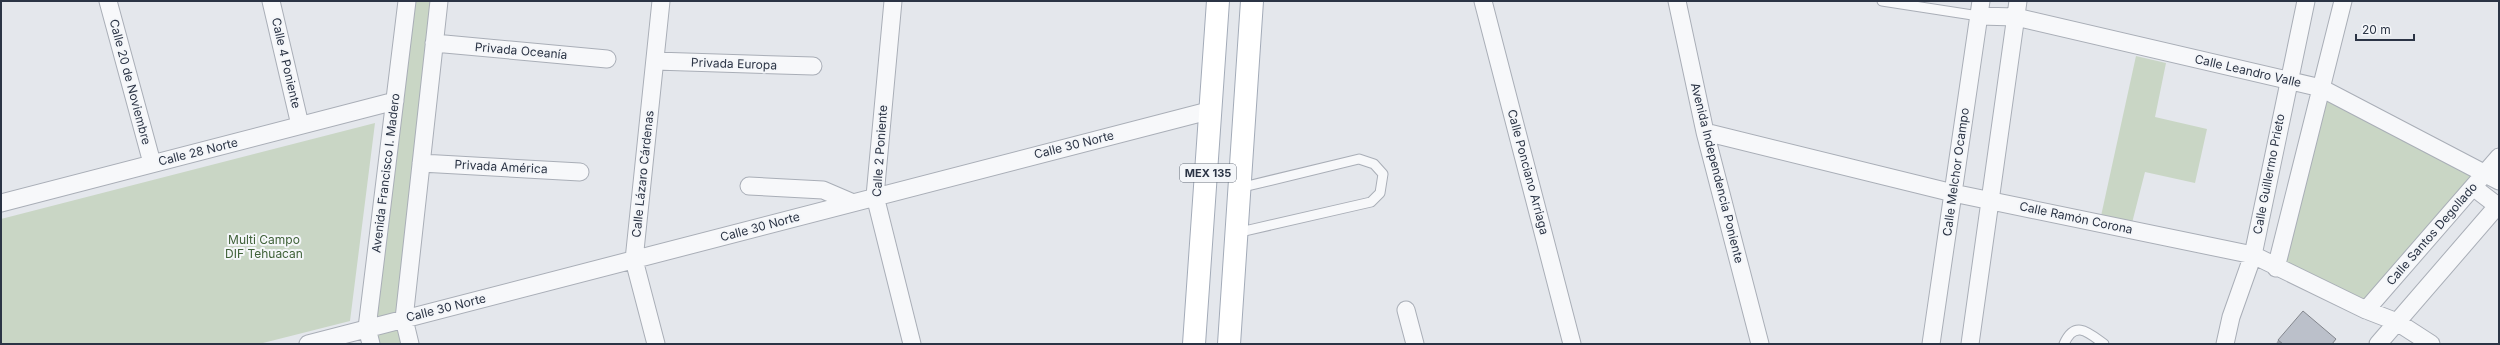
<svg xmlns="http://www.w3.org/2000/svg" width="2500" height="345" font-family="Inter,sans-serif">
<rect width="100%" height="100%" fill="#e4e7ec"/>
<path fill="#c9d6c5" d="M411,1H436L410,344H371Z
M2136,56L2166,63L2155,117L2207,129L2195,183L2145,172L2132,223L2101,216Z
M2321,88L2485,173L2366,310L2276,268Z
M375,123L350,321L259,344H1V219Z"/>
<g fill="none" stroke-linecap="round" stroke-linejoin="round">
<defs>
<path id="service" d="M1882,1L1979,16
M1236,233L1371,202L1380,193L1383,174L1374,164L1359,159L1239,188
M2064,344C2075,319 2089,333 2104,344"/>
<path id="minor" d="M108,1L152,163
M271,1L300,125
M893,1L875,196L912,344
M1483,1L1572,344
M1677,1L1705,132L1760,344
M1979,16L2016,17L2321,88L2499,181
M434,43L607,59
M655,61L813,66
M1705,132L1953,193L2253,255L2366,310L2397,322L2431,344
M421,163L580,172
M749,186L823,190L851,202
M2473,187L2499,207
M1,203L395,101
M2276,268L2343,1
M1406,310L1415,344
M2366,310L2499,157
M308,344L1212,110
M371,344L367,328L407,1
M410,344L404,319L439,1
M656,344L634,260L661,1
M1931,344L1981,1
M1970,344L2018,1
M2225,344L2231,317L2253,255L2306,1
M2378,344L2499,204"/>
<path id="primary" d="M1194,344L1218,1
M1229,344L1252,1"/>
</defs>
<use href="#service" stroke="#a9aeb7" stroke-width="11"/>
<use href="#minor" stroke="#a9aeb7" stroke-width="19"/>
<use href="#primary" stroke="#a3abb8" stroke-width="24"/>
<use href="#service" stroke="#f7f8fa" stroke-width="9"/>
<use href="#minor" stroke="#f7f8fa" stroke-width="17"/>
<use href="#primary" stroke="#fff" stroke-width="22"/>
</g>
<path fill="#a1a5ae" d="M2278,340L2332,344H2276Z"/>
<path fill="#bbc0ca" stroke="#83868d" d="M2303,311L2336,339L2332,344H2283L2278,340Z"/>
<g text-anchor="middle" stroke-width="4" stroke-linejoin="round" paint-order="stroke">
<rect fill="#f4f6f9" stroke="#676e7b" stroke-width="1" x="1180" y="164" width="56" height="18" rx="3"/>
<g font-size="11" font-weight="bold" fill="#2b3445">
<text x="1208" y="177">MEX 135</text>
</g>
<g font-size="12" fill="#2b3445" stroke="#f4f6f9">
<text transform="translate(521 51) rotate(5)" y="4">Privada Oceanía</text>
<text transform="translate(286 63) rotate(77)" y="4">Calle 4 Poniente</text>
<text transform="translate(734 64) rotate(2)" y="4">Privada Europa</text>
<text transform="translate(2248 71) rotate(13)" y="4">Calle Leandro Valle</text>
<text transform="translate(130 82) rotate(75)" y="4">Calle 20 de Noviembre</text>
<text transform="translate(1074 145) rotate(-14)" y="4">Calle 30 Norte</text>
<text transform="translate(880 151) rotate(-86)" y="4">Calle 2 Poniente</text>
<text transform="translate(198 152) rotate(-14)" y="4">Calle 28 Norte</text>
<text transform="translate(501 167) rotate(3)" y="4">Privada América</text>
<text transform="translate(1528 172) rotate(75)" y="4">Calle Ponciano Arriaga</text>
<text transform="translate(1956 172) rotate(-82)" y="4">Calle Melchor Ocampo</text>
<text transform="translate(386 173) rotate(-83)" y="4">Avenida Francisco I. Madero</text>
<text transform="translate(1717 173) rotate(76)" y="4">Avenida Independencia Poniente</text>
<text transform="translate(643 174) rotate(-84)" y="4">Calle Lázaro Cárdenas</text>
<text transform="translate(2269 174) rotate(-79)" y="4">Calle Guillermo Prieto</text>
<text transform="translate(2076 218) rotate(12)" y="4">Calle Ramón Corona</text>
<text transform="translate(760 227) rotate(-15)" y="4">Calle 30 Norte</text>
<text transform="translate(2432 234) rotate(-49)" y="4">Calle Santos Degollado</text>
<text transform="translate(446 308) rotate(-14)" y="4">Calle 30 Norte</text>
</g>
<g font-size="12" fill="#3f6138" stroke="#f4f6f9">
<text x="264" y="244">Multi Campo<tspan x="264" dy="14">DIF Tehuacan</tspan></text>
</g>
</g>
<rect width="2500" height="345" fill="none" stroke="#2b3445" stroke-width="4"/>
<path d="M2356 34v6h58v-6" fill="none" stroke="#2b3445" stroke-width="2"/>
<text x="2362" y="34" font-size="12" fill="#2b3445" stroke="#f4f6f9" stroke-width="3" paint-order="stroke">20 m</text>
</svg>
